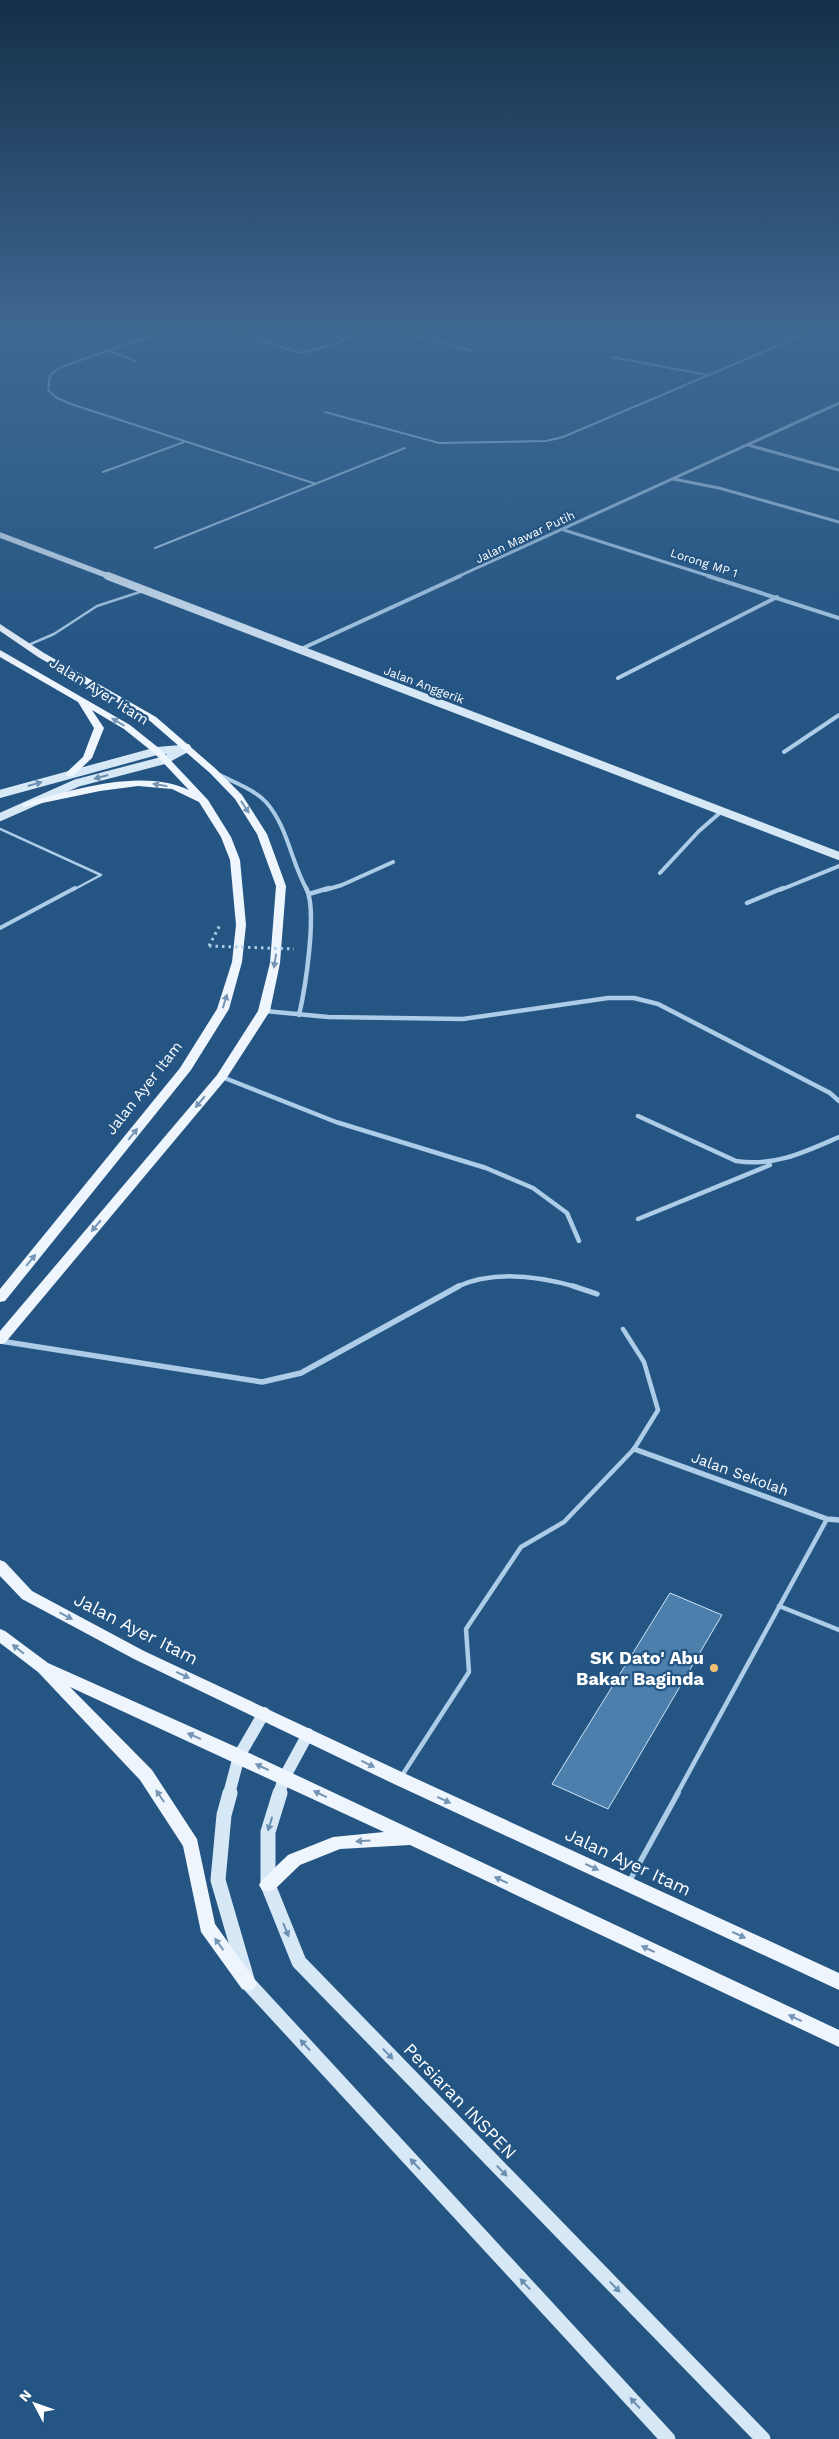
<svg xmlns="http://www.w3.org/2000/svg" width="839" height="2439" font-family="'Work Sans',sans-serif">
<rect width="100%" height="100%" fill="#245583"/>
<path fill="#4c7fab" stroke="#d0e4f6" d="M670,1593L722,1615L608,1809L552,1784Z"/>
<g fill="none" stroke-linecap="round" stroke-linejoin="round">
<path stroke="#accce7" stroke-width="3" stroke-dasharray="2.5 4" stroke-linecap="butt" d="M209,946L220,925"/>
<path stroke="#accce7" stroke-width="2" d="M162,332L61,367L50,375L48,390L57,398L71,404L316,484
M229,332L302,353L337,343L358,332
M401,332L472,351
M106,350L136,361
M612,357L707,375
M325,412L439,443L546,441L563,437L810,332
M103,472L184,442
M155,548L405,448"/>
<path stroke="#accce7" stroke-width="2.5" d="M26,646L54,634L97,606L143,591
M0,829L101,875L73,890"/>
<path stroke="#accce7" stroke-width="4" d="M0,928L75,888"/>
<path stroke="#accce7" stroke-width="4.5" d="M779,1606L839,1630
M401,1777L469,1672L466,1629L521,1547L564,1522L634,1449L658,1410L644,1362L623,1329
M677,1794L827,1519"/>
<path stroke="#accce7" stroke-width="5.5" d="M629,1882L678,1793"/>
<path stroke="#accce7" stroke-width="3" d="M748,445L839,470
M673,479L719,488L839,522
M564,530L712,577
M457,577L839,403"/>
<path stroke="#accce7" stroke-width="4" d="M708,576L839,618
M301,649L460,576
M618,678L777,597
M784,752L839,715
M220,775C235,783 255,790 266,802C288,827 291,862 307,890
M660,873L699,831L722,811
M325,890L342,885L393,862
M780,890L839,866"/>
<path stroke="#accce7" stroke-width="4.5" d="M309,894L329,888
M747,903L783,888
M265,1011L328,1017L463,1019L608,998H634L658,1004L830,1093L839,1101
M299,1015C305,990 318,909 306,888
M222,1077L336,1122L486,1168L533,1188L567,1213L579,1241
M638,1116L736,1161C774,1167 805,1152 839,1137
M638,1219L770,1165
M456,1287C494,1269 539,1276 577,1287"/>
<path stroke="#accce7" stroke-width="5.5" d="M573,1286L597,1294
M0,1341L262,1382L301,1373L459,1286
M634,1449L827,1519L839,1520"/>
<path stroke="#d6e7f6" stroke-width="5.5" d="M0,535L111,577"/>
<path stroke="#d6e7f6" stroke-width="8" d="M108,576L839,856
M0,794L157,751L181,749
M0,817L77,783L165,760L187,748"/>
<path stroke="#d6e7f6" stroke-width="12" d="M229,1794L239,1756L264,1713
M279,1794L284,1778L308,1734"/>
<path stroke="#d6e7f6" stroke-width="15" d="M230,1793L224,1815L218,1880L248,1983L668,2439
M280,1793L268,1832V1885L299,1962L763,2439"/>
<path fill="#eef5fd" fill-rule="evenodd" d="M0,624L44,653L156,717L216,769L242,795L267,834L286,886L280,963L270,1011L226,1079L5,1343L0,1344V1331L217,1075L258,1011L270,963L276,886L257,834L235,799L210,773L150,721L38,657L0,631Z
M0,650L130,725L160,749L208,800L231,837L240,860L246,925L242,962L229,1009L191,1070L5,1301L0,1302V1289L180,1068L217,1009L232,962L236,925L230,860L221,837L199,802L172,789L138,786L100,791L23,807V803C70,791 142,767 189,790L154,753L124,729L92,710L104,728L92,758L73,776H67V772L83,757L94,728L78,702L0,657Z
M0,1560L5,1562L32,1591L144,1651L406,1774L839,1973V1990L394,1784L134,1659L22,1599L0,1576Z
M0,1629L5,1631L48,1663L245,1751L839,2030V2047L410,1845L340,1849L300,1865L274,1890L268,1892L262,1890L259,1885L262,1880L288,1855L333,1837L384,1832L70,1687L152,1770L197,1839L215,1924L257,1983L254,1989L248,1991L242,1989L201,1932L183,1846L140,1780L38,1672L0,1643Z"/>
<path stroke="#accce7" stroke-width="3" stroke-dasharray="2.5 4" stroke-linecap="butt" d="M209,946L294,949"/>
</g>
<defs><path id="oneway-solid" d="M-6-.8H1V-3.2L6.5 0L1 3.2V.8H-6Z" transform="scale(1.25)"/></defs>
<g fill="#7595b4">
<use href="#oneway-solid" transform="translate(118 722) rotate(-149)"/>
<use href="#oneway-solid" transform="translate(160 785) rotate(-171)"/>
<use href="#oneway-solid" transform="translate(245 807) rotate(57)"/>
<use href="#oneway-solid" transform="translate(275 961) rotate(99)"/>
<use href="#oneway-solid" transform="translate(225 1001) rotate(-73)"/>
<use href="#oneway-solid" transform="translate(200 1102) rotate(130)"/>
<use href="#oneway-solid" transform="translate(133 1134) rotate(-51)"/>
<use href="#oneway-solid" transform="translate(96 1226) rotate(130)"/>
<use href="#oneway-solid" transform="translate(31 1260) rotate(-51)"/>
<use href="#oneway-solid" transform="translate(66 1616) rotate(28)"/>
<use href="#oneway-solid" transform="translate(18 1649) rotate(-142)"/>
<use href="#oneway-solid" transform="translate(183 1675) rotate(25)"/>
<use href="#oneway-solid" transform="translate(194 1736) rotate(-156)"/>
<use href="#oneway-solid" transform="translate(368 1764) rotate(26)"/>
<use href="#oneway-solid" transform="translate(262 1767) rotate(-155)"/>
<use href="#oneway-solid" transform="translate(320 1794) rotate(-155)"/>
<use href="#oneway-solid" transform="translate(160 1796) rotate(-124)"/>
<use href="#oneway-solid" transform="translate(444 1800) rotate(25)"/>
<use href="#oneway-solid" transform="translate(363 1841) rotate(176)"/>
<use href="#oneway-solid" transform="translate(592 1867) rotate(25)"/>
<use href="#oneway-solid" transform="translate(501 1880) rotate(-155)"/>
<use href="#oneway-solid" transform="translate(739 1935) rotate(25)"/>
<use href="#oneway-solid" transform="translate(219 1944) rotate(-126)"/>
<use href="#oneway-solid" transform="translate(648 1949) rotate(-155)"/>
<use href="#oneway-solid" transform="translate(795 2018) rotate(-155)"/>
</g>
<g fill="#6b8fb1">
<use href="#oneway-solid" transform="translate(101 777) rotate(165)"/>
<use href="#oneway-solid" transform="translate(35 784) rotate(-16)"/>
<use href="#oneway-solid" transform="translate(270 1824) rotate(107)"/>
<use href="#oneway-solid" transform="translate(286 1930) rotate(68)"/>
<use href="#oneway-solid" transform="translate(305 2045) rotate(-133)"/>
<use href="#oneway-solid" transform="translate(388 2054) rotate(46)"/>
<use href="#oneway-solid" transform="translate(415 2164) rotate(-133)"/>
<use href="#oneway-solid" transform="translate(502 2171) rotate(46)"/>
<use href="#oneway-solid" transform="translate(525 2284) rotate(-133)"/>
<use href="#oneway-solid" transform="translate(615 2287) rotate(46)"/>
<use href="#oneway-solid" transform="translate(635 2403) rotate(-133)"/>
</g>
<linearGradient id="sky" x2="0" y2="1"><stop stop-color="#142f48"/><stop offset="0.49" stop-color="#3f6893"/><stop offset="1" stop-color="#3f6893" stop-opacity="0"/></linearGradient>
<rect width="839" height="673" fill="url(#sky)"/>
<circle fill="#f2c170" stroke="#245583" stroke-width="2" cx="714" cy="1668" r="5"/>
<g text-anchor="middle" stroke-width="4.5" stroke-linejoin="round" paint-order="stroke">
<g font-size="12" fill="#fff" stroke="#245583">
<text transform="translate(525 537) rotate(-25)" y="4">Jalan Mawar Putih</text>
<text transform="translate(704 563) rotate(18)" y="4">Lorong MP 1</text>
<text transform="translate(424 685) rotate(21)" y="4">Jalan Anggerik</text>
</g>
<g font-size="15" fill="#fff" stroke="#245583">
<text transform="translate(99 691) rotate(32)" y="5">Jalan Ayer Itam</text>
<text transform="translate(144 1088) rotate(-52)" y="5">Jalan Ayer Itam</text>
<text transform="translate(740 1474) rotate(20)" y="5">Jalan Sekolah</text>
</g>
<g font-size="18" fill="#fff" stroke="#245583">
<text transform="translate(136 1629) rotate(27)" y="6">Jalan Ayer Itam</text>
<text transform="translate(628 1862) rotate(25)" y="6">Jalan Ayer Itam</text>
<text transform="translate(460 2101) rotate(46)" y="6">Persiaran INSPEN</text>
</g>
<g font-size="18" font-weight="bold" fill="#fff" stroke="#245583" text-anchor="end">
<text x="704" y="1664">SK Dato' Abu<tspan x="704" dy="21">Bakar Baginda</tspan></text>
</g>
</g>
<g transform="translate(35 2404) rotate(311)" stroke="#245583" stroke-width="4" paint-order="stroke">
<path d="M0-4L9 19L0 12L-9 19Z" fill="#ffffff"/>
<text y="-8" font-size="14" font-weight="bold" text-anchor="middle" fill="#ffffff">N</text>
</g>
</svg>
